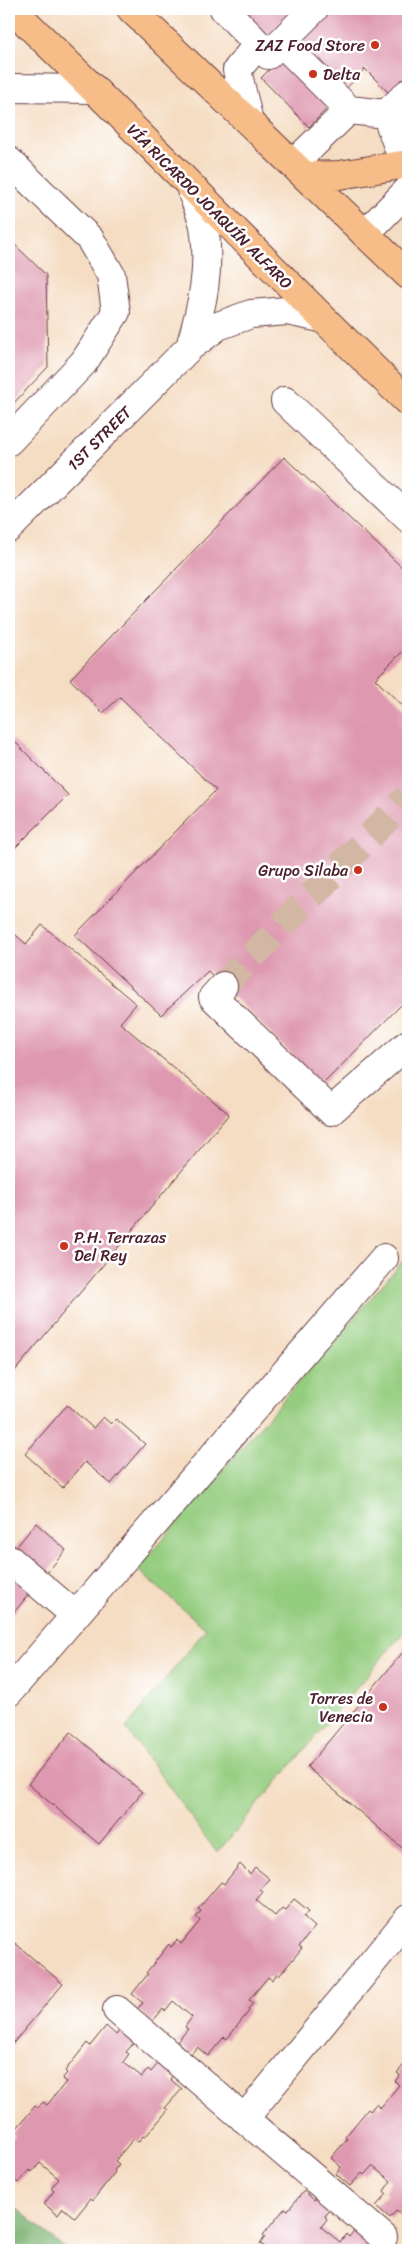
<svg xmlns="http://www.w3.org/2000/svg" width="417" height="2259" font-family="Sriracha,sans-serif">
<rect width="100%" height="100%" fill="#fff"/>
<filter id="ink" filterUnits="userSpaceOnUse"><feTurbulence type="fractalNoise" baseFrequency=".02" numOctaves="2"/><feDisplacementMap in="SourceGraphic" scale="10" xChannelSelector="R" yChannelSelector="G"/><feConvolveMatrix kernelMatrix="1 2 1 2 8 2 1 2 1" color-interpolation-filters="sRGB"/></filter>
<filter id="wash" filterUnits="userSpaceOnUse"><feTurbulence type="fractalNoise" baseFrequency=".0096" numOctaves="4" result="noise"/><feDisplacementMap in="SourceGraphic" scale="20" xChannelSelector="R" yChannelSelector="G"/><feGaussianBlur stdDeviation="1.12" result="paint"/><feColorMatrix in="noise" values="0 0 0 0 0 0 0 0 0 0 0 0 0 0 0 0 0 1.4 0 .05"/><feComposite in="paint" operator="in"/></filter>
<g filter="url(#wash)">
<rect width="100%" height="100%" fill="#f5ddc3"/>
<path fill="#95cd80" stroke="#707656" d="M408,1255V1627L217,1853L126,1728L206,1629L137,1569Z"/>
<path fill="#78b06e" stroke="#61684c" d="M9,2202L67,2250H9Z"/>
<g id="blocks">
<path fill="#de98af" d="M241,9H294L268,36Z
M329,9H408V77L391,95L365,69L309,127L261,78Z
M9,239L46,275L48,367L9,408Z
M284,457L408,573V646L375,679L408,711V998L322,1085L208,971L161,1015L75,935L216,790L120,697L103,713L70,679Z
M13,740L68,795L9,854V745Z
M42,925L136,1004L120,1023L229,1114L9,1378V929L26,944Z
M67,1405L93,1428L103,1417L111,1424L116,1419L145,1444L111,1484L85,1462L63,1488L25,1454Z
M36,1523L66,1550L9,1618V1556Z
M408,1646V1853L307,1767Z
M71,1732L142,1792L99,1844L28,1784Z
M240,1864L250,1874L255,1867L270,1879L260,1890L263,1892L256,1900L275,1916L282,1908L285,1910L294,1899L309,1911L304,1917L315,1927L299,1946L302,1948L279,1976L277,1974L272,1980L268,1977L249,2000L253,2003L248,2009L249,2011L227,2039L224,2037L208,2056L197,2047L191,2054L177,2042L188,2029L185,2027L192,2017L173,2001L165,2011L163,2009L152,2022L137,2009L143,2003L132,1994L148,1974L146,1973L169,1944L171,1947L177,1940L181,1944L200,1921L196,1917L201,1911L198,1909L221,1882L224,1884Z
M9,1938L63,1984L9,2048Z
M106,2026L116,2035L121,2029L136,2040L126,2052L129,2054L123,2062L142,2077L148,2069L151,2072L161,2060L175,2073L170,2079L182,2089L165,2108L168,2110L145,2137L143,2136L138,2142L134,2138L115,2161L119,2164L114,2171L115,2172L93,2200L91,2198L75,2218L63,2208L58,2215L44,2204L54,2191L51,2188L59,2179L40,2163L32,2172L29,2170L18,2183L9,2175V2143L15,2136L12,2134L35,2106L37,2108L43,2102L47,2105L66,2082L62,2079L67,2073L65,2071L87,2043L90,2046Z
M408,2060V2219L407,2220L396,2211L390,2218L376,2206L387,2194L384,2191L391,2181L372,2166L364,2175L362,2173L350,2186L336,2174L341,2167L331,2158L347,2139L345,2137L368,2109L370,2111L376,2104L380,2108L399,2085L395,2081L400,2075L397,2073Z
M304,2191L314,2200L320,2194L334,2205L325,2216L327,2219L321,2227L340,2242L346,2234L349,2237L359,2225L374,2237L368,2244L376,2250H262L265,2247L260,2244L265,2237L263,2235L285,2208L288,2210Z"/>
</g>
</g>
<g filter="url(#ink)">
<use href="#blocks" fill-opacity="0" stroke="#643c42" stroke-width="1"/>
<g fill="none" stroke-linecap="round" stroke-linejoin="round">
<path stroke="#d3b7a5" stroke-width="28" stroke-dasharray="28 14" stroke-linecap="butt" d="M223,986L408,797"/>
<defs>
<path id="minor" d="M224,9L258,44L237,70L249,122
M281,42L349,110
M268,55L314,9
M9,88L94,89
M386,114L408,93
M9,161L90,239L111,275L116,312L84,362L9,441
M293,164L349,110L386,114L405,165
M190,187C194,199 201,213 204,226C211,269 202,307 190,347
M365,234L408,190
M285,401L408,518
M9,528L190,347L218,326L251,314L287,311L321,318
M223,986L213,997L331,1111L408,1044
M9,1559L75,1615
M9,1692L384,1258
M117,2010L383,2237
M244,2119L408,1919"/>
<path id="major" d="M12,9C146,138 274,272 408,402
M131,9L408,275
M305,176L339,175L408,164"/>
</defs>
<use href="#minor" stroke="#643c42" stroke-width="30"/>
<use href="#major" stroke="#643c42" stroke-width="30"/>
<use href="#minor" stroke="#fff" stroke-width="28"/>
<use href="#major" stroke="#f7bd88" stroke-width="28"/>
</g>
</g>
<g fill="#c8321e" stroke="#fff" stroke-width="2">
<circle cx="375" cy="45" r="5"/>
<circle cx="313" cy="74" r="5"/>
<circle cx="358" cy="870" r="5"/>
<circle cx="64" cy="1246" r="5"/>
<circle cx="383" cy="1707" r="5"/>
</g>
<g text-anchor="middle" stroke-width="5" stroke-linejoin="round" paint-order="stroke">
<g font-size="16" fill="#4a1f2b" stroke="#fff" text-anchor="end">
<text x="365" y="51">ZAZ Food Store</text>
<text x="323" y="80" text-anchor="start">Delta</text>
<text x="348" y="876">Grupo Silaba</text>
<text x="74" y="1243" text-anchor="start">P.H. Terrazas<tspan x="74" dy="18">Del Rey</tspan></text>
<text x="373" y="1704">Torres de<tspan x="373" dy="18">Venecia</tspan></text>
</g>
<g font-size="16" fill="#4a1f2b" stroke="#fff">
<text transform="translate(210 206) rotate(45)" y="6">VÍA RICARDO JOAQUÍN ALFARO</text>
<text transform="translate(99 438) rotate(-45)" y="6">1ST STREET</text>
</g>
</g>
<rect width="417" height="2259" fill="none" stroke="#fff" stroke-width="30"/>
</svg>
